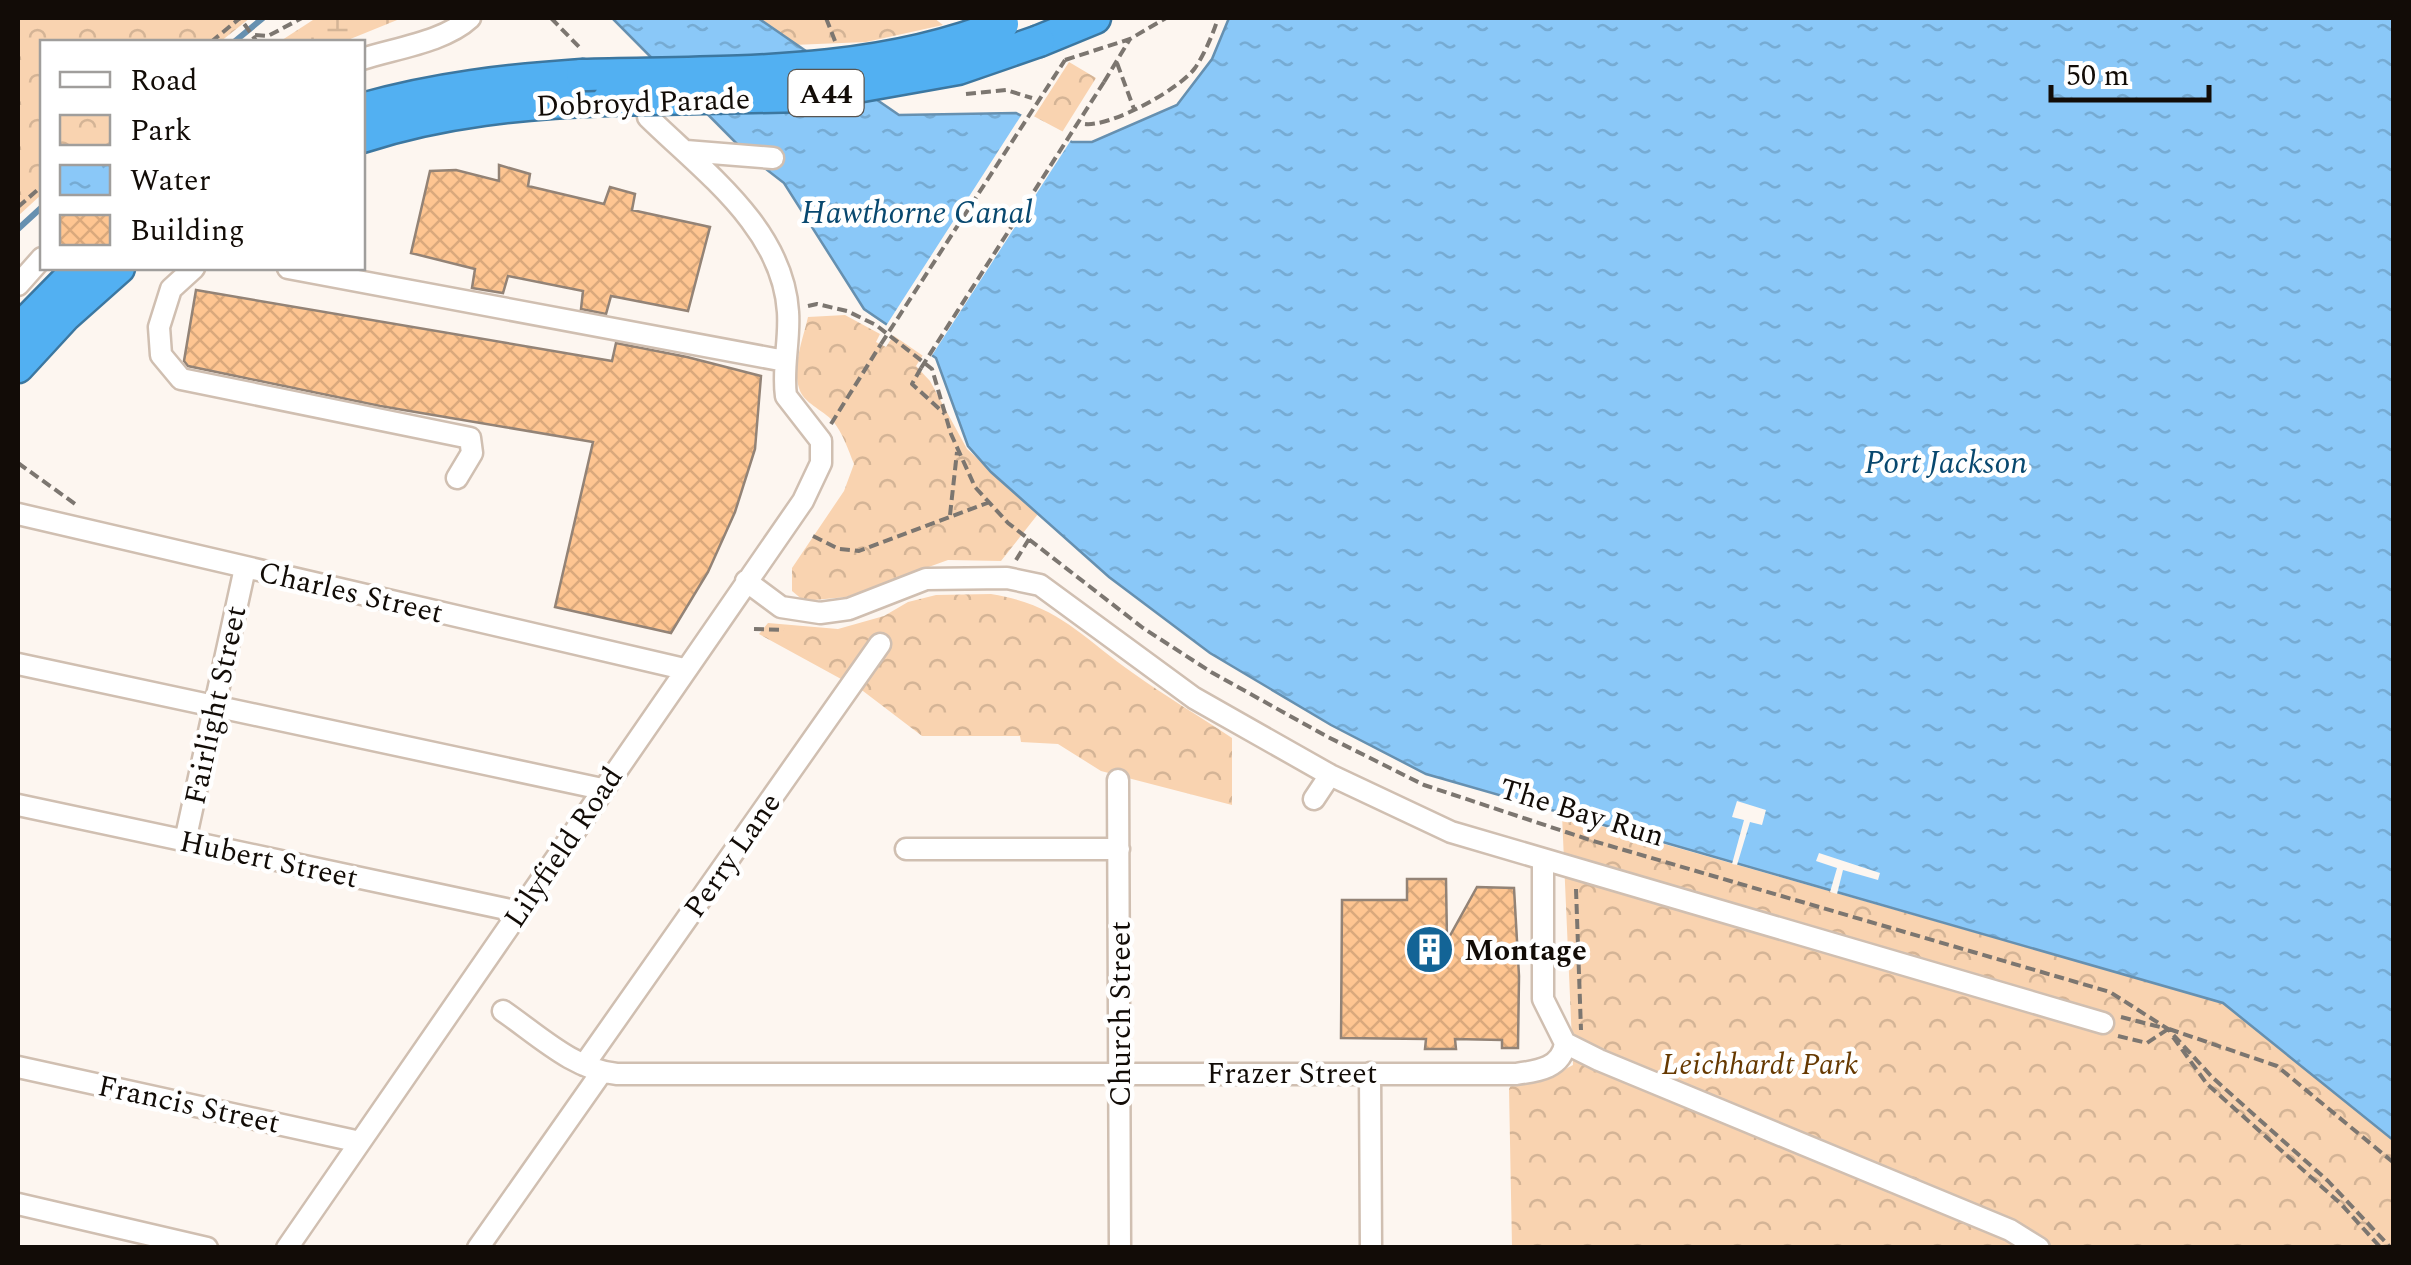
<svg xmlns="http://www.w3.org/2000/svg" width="2411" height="1265" font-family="Spectral,serif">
<defs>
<pattern id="wetland-marsh" width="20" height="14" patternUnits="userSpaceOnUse" patternTransform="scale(2.5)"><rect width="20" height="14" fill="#f9d3b0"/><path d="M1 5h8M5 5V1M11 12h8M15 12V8" fill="none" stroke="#d4b496"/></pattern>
<pattern id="park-crowns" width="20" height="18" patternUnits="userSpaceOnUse" patternTransform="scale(2.5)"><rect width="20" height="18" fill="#f9d3b0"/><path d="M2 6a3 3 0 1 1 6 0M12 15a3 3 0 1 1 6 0" fill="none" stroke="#d4b496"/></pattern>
<pattern id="water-ripples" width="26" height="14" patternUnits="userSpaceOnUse" patternTransform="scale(2.5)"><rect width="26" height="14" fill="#8ac8f8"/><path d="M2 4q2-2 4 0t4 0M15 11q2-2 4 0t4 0" fill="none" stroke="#76abd3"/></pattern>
<pattern id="building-cross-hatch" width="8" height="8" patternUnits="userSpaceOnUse" patternTransform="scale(2.5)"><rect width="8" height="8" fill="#fec591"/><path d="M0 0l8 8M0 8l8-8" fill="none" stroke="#d9a87c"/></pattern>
</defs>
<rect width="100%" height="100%" fill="#fdf6f0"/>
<path fill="url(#wetland-marsh)" d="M316,18H402L343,42H279Z"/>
<path fill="url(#park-crowns)" d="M18,18H250L220,42H42V194L18,216Z
M758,18H934L943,25L866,42L793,45Z
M1069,62L1096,78L916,366L930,381L967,449L1038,514L1001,561L948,560L846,597L804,601L792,591V568L844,491L854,464C848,449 843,434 833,421C823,410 803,403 799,388C792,366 803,339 808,317L845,315L880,334L876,342L886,347Z
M991,594C1059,605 1080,636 1133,673C1165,696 1199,716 1232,738V805L1101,771L1058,744L1021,742L1020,736H922L863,691L759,634L768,623L838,629L884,616L908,602L936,595Z
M1562,815L2223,1003L2393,1140V1247H1512L1509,1089L1512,1083L1550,1077L1573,1065Z"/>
<path fill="url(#water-ripples)" stroke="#6690b0" stroke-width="2.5" d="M612,18H758L899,115L1016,113L1072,142H1092L1177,105L1212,59L1229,18H2393V1140L2223,1003L1426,774L1331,725L1210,653L1109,577L991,472L968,446L936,358L864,309L784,183L749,156Z"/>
<path fill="#fdf6f0" d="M1024,111L1073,137L929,360L884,329Z
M1737,801L1766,810L1762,825L1750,822L1737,865L1732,864L1744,820L1732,817Z
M1819,853L1880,873L1878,880L1843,870L1837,894L1830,892L1837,868L1816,861Z"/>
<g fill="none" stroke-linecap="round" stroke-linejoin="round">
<path stroke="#6690b0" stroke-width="6" d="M234,42L263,18
M18,229L42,207"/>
</g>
<path fill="url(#building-cross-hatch)" stroke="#938376" stroke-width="2.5" d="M499,165L530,174L528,186L604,204L610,187L635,194L632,210L710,227L688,311L611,296L606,314L581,309L583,291L508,276L503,293L472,288L475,269L411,253L430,171L456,170L499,181Z
M196,290L612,361L616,343L687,357L761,376L755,449L735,512L708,572L671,633L555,607L593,442L380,406L188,366L184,361Z
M1407,879H1446L1447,941L1477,887L1514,888L1519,976L1518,1048H1502V1040L1455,1039L1456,1049H1425L1426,1039L1341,1038L1342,900H1407Z"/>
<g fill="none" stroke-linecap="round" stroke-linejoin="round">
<defs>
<path id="minor" d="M362,59C396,48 444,42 470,18
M686,151L773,158
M194,268L171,289L159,327L161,355L181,379L470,438L472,453L457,478
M288,268L785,361
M18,285L42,258
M18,514L684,669
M746,581L781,607L820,613L849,609L926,579L1007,578L1040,585L1194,698L1330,775L1451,832L2103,1023
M18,664L602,789
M1118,780L1120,1248
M1314,799L1330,775
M18,805L520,912
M185,841L245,568
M906,849H1119
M1543,859V999L1565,1043
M503,1011C538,1035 574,1070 617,1074H1516C1538,1071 1562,1068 1565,1043
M1565,1043L1599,1060L2010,1230L2039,1248
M584,1065L880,644
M18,1067L360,1142
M1370,1073L1371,1248
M18,1204L207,1248
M287,1248L803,501L821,463V441L786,396C782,368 790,341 788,312C783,228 703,171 648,117
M478,1248L601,1073"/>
<path id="highway" d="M1039,41L1095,18
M362,109C436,88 507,80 582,75
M362,137C442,111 525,103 608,100
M18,330L79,268
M18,367L65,316L119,268"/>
</defs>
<use href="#minor" stroke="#d0bfb1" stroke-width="25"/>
<use href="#highway" stroke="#3c77a0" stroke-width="35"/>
<path stroke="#7c7670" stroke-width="4" stroke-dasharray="10 5" stroke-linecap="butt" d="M551,18L582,50
M826,18L835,41
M255,35L268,36L302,18
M211,42L240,18L257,42
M1065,60L1130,39L1166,18
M1117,63L1134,109
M1104,82L1130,39
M966,94L1006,90L1032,98
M1085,124C1111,127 1180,89 1195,68C1205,53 1213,34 1218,18
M18,207L42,186
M808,306L817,304L847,311L876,325L932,369L951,434L975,487L1008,523L1143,628L1211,672L1326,736L1424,785L1590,840L2110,992L2168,1029L2213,1078L2328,1181L2391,1248
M921,368L912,384L945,414
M831,424L881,344
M18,463L78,506
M950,515L957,452
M813,536L839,549L859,551L990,502
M1016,560L1029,539
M754,629L784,630
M1576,889L1581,1030
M2121,1017L2160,1027
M2169,1029L2277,1066L2394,1163
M2118,1036L2147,1043L2168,1029
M2173,1037L2207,1084L2341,1204L2381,1248"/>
<use href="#minor" stroke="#fff" stroke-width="20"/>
<use href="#highway" stroke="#52b0f2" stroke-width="30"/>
<defs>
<path id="highway-bridge" d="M582,75C723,71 871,78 1003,24
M608,100L806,96L958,69L1039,41"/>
</defs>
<use href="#highway-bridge" stroke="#3c77a0" stroke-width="35" stroke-linecap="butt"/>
<path stroke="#7c7670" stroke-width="4" stroke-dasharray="10 5" stroke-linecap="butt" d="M881,344L1065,60
M921,368L1104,82"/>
<use href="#highway-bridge" stroke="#52b0f2" stroke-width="30"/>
</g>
<defs>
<symbol id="building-disc" viewBox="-11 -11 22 22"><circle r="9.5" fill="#136496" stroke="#fff"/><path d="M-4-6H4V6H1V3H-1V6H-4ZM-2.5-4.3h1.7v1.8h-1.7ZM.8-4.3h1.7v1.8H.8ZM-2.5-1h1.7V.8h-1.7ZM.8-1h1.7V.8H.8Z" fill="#fff"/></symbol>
</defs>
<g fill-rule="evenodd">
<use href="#building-disc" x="1402" y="922" width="55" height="55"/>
</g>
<g text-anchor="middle" stroke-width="9" stroke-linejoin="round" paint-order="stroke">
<rect fill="#fff" stroke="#595551" stroke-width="2.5" x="788.5" y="70" width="75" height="46" rx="8"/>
<g font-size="28" font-weight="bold" fill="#120c07">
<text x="826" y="103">A44</text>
</g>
<g font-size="30" fill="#120c07" stroke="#fff">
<text transform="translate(643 102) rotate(-2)" y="10">Dobroyd Parade</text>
<text transform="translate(351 592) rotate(13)" y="10">Charles Street</text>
<text transform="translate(215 705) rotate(-78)" y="10">Fairlight Street</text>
<text transform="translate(1582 812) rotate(17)" y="10">The Bay Run</text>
<text transform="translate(563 847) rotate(-56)" y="10">Lilyfield Road</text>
<text transform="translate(732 855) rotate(-55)" y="10">Perry Lane</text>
<text transform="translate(269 859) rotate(12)" y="10">Hubert Street</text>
<text transform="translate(1120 1014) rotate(-90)" y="10">Church Street</text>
<text x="1292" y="1083">Frazer Street</text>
<text transform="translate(189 1104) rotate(12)" y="10">Francis Street</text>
</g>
<g font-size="30" font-weight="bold" fill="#120c07" stroke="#fff" text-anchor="start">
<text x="1464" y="960">Montage</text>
</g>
<g font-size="30" font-style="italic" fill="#663901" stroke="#fff">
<text x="1760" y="1074">Leichhardt Park</text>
</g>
<g font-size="32" font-style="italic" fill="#08486f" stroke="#fff">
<text x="917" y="223">Hawthorne Canal</text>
<text x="1946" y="473">Port Jackson</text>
</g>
</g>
<rect width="2411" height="1265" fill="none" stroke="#120c07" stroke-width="40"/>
<rect x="40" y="40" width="325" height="230" fill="#ffffff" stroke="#a09e9c" stroke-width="2.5"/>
<rect x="60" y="72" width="50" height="15" fill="#ffffff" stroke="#a09e9c" stroke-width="2.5"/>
<text x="130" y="90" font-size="30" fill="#120c07">Road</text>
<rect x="60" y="115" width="50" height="30" fill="url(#park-crowns)" stroke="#a09e9c" stroke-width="2.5"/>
<text x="130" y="140" font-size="30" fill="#120c07">Park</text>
<rect x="60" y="165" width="50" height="30" fill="url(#water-ripples)" stroke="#a09e9c" stroke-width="2.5"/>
<text x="130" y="190" font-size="30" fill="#120c07">Water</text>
<rect x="60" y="215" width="50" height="30" fill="url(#building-cross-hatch)" stroke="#a09e9c" stroke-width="2.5"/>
<text x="130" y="240" font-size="30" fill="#120c07">Building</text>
<path d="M2051 85v15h158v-15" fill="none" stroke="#120c07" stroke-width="5"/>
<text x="2066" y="85" font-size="30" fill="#120c07" stroke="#ffffff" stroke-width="8" paint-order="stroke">50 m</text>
</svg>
